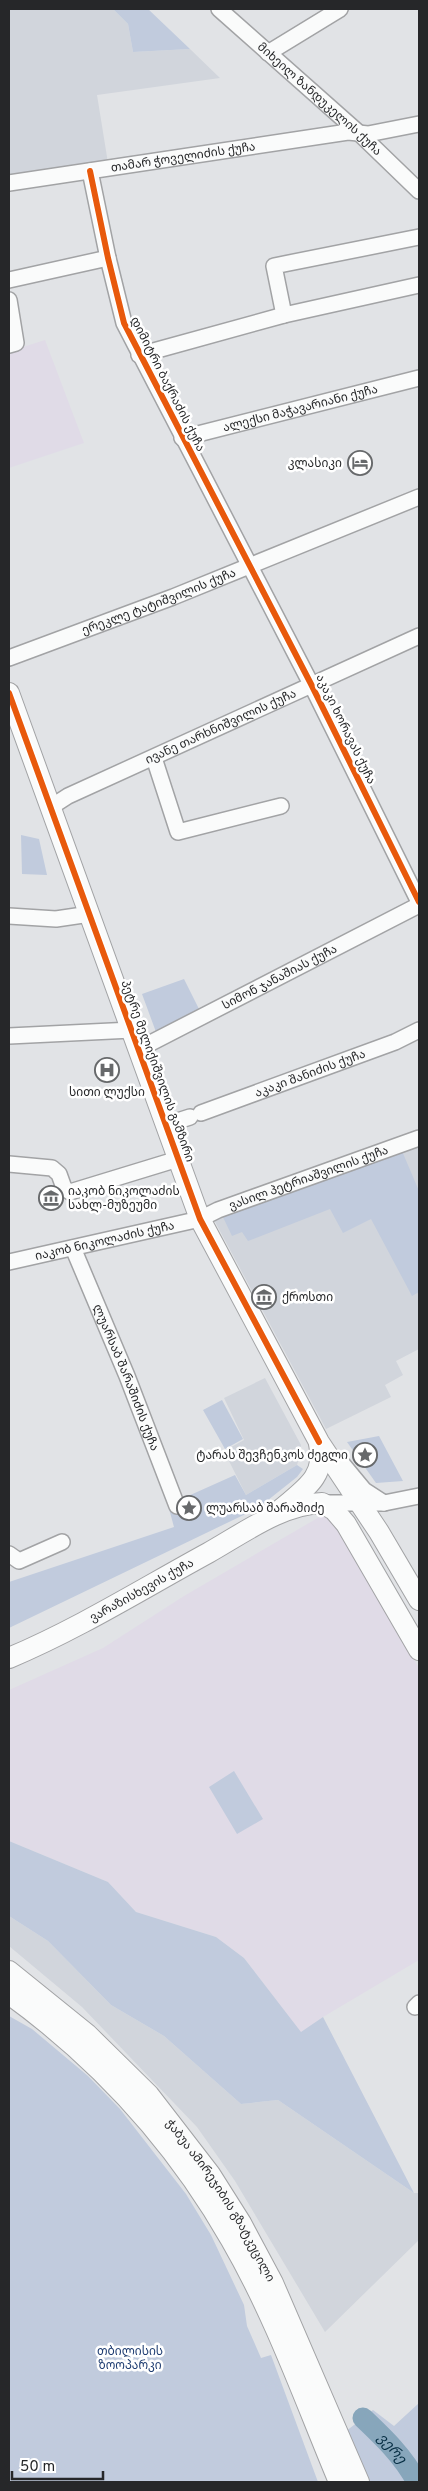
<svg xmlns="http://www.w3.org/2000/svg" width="428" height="2491" font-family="Overpass,'Noto Sans Georgian',sans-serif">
<rect width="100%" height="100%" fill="#e1e3e6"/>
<path fill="#d1d5dc" d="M9,9H113L128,24L133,52L190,49L220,78L97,95L108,163L9,177Z
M419,1145V1349L396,1361L403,1375L385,1385L391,1397L326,1429L213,1218Z
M265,1378L301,1445L300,1454L297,1465L246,1495L224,1451L244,1440L224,1398Z
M9,1916L48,1941L111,2005L164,2036L241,2104L278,2100L414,2193H419V2240L325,2332L235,2181L197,2127L82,2007L9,1946Z"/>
<path fill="#e0dbe7" d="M17,334L23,347L45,340L84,443L9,468V337Z
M321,1516L332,1520L419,1668V1960L323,2017L301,2033L244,1958L216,1937L136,1912L108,1882L9,1841V1690L103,1648L184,1596Z"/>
<path fill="#c1cbdd" d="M113,9H148L190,49L133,52L128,24Z
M21,835L39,839L47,875L22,874Z
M184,979L200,1011L156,1032L142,994Z
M402,1151L419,1191V1292L412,1296L371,1219L343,1233L330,1209L248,1241L242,1232L232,1236L221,1213Z
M222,1400L243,1439L225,1449L203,1410Z
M379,1436L403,1481L376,1483L347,1442Z
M297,1465L303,1469L297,1477L258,1508L9,1628V1582L174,1527L168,1505L235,1475L246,1495Z
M234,1771L263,1819L237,1834L209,1787Z
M9,1841L108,1882L136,1912L216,1937L244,1958L301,2032L323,2017L414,2193L278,2100L241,2104L164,2036L111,2005L48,1941L9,1916Z
M9,2016L32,2029L88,2076L120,2109L186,2194L211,2235L244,2305L247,2326L261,2358L271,2355L318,2482H9Z
M419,2403V2482H367L345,2432L373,2410L394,2426Z"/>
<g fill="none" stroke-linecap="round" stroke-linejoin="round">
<path stroke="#87a6bb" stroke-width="21" id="s1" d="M363,2418C384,2438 403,2456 417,2482"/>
<defs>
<g id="minor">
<path id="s2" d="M219,9L359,133L419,191"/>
<path d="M268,53L340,9"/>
<path d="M90,171L108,258L124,323L311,684L419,902"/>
<path id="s3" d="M9,183L348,132L368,134L419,124"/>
<path d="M9,280L108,258"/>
<path d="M9,300L16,343L9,345"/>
<path d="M284,315L274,266L419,237"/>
<path d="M139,355L284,315L419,285"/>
<path id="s4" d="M182,438L419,378"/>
<path id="s5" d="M9,658L173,597L419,497"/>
<path d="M154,758L178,832L281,806"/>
<path id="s6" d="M51,807L68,796L419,636"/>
<path d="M9,916L56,919L90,914"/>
<path d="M9,1036L132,1030"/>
<path id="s7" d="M139,1049L419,905"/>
<path id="s8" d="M201,1113L395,1042L419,1030"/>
<path d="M165,1125L190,1117"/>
<path d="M9,1164L52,1168L59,1174L64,1188L70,1192L178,1159"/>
<path id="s9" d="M73,1248L127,1376L177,1506"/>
<path id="s10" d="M9,1262L200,1219L218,1210L419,1138"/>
<path d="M340,1461L364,1490L384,1503"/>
<path d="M322,1503H384L419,1496"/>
<path d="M9,1554L19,1561L62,1542"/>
<path d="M415,2007L419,2003"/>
</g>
<g id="major">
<path d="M9,693L200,1219L319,1442L379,1532L419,1600"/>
<path d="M280,1510C303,1490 327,1477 319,1444"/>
<path id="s11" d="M9,1658C78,1629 142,1589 208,1553C242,1534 282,1504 322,1503L334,1510L346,1524L419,1650"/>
<path id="s12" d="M9,1971L87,2034L149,2095L210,2174L241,2223L273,2283L359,2482"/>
<path d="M9,1994C100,2060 175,2142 231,2240C275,2316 305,2401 339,2482"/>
</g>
</defs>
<use href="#minor" stroke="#a2a3a5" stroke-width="18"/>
<use href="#major" stroke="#a2a3a5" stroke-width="22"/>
<use href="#minor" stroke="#fafbfb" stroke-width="15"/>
<use href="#major" stroke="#fafbfb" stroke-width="20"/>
<defs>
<path id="cycleway" d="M90,171L108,258L124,323L311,684L419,902
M9,693L200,1219L319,1442"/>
</defs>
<use href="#cycleway" stroke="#fff" stroke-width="9"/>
<use href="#cycleway" stroke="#e8590c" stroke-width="6"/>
</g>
<defs>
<symbol id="hotel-ring" viewBox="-11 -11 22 22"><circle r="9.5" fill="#fff" stroke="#67696b" stroke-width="1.5"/><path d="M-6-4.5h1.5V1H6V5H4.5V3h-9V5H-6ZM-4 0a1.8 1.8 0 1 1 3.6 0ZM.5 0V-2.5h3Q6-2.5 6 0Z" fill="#67696b"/></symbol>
<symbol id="hospital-ring" viewBox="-11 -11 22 22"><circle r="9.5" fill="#fff" stroke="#67696b" stroke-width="1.5"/><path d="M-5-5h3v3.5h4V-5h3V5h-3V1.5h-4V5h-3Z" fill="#67696b"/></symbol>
<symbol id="museum-ring" viewBox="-11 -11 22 22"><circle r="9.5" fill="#fff" stroke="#67696b" stroke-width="1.5"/><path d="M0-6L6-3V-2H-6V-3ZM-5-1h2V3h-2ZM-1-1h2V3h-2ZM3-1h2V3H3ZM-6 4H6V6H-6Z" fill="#67696b"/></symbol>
<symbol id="sight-ring" viewBox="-11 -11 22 22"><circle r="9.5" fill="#fff" stroke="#67696b" stroke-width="1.5"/><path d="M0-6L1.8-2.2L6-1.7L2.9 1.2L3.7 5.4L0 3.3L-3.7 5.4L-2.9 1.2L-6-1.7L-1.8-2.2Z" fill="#67696b"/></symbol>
</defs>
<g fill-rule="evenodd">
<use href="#hotel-ring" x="346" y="449" width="28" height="28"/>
<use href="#hospital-ring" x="93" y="1056" width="28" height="28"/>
<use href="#museum-ring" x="37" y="1184" width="28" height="28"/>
<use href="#museum-ring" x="250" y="1283" width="28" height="28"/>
<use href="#sight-ring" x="351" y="1441" width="28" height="28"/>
<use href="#sight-ring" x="175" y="1494" width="28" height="28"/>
</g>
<g text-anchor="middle" stroke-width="5" stroke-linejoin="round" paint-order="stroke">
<g font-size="12" fill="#262729" stroke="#fff">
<text dy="4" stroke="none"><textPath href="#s2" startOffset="135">მიხეილ ზანდუკელის ქუჩა</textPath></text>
<text dy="4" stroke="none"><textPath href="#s3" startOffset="176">თამარ ჭოველიძის ქუჩა</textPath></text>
<text transform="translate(168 384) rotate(63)" y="4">დიმიტრი ბაქრაძის ქუჩა</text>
<text dy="4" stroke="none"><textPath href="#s4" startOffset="122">ალექსი მაჭავარიანი ქუჩა</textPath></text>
<text dy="4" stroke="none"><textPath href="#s5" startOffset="160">ერეკლე ტატიშვილის ქუჩა</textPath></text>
<text dy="4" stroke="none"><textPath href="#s6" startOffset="188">ივანე თარხნიშვილის ქუჩა</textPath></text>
<text transform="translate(346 729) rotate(64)" y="4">აკაკი ხორავას ქუჩა</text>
<text dy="4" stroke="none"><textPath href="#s7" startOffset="158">სიმონ ჯანაშიას ქუჩა</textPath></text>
<text transform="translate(158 1071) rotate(70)" y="4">პეტრე მელიქიშვილის გამზირი</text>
<text dy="4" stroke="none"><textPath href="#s8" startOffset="116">აკაკი შანიძის ქუჩა</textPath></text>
<text dy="4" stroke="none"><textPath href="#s10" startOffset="312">ვასილ პეტრიაშვილის ქუჩა</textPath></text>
<text dy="4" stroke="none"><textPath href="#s10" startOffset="98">იაკობ ნიკოლაძის ქუჩა</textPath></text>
<text dy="4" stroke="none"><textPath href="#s9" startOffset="140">ლუარსაბ შარაშიძის ქუჩა</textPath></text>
<text dy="4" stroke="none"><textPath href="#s11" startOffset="149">ვარაზისხევის ქუჩა</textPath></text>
<text dy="4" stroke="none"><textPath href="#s12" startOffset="315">ჭაბუა ამირეჯიბის გზატკეცილი</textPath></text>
</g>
<g font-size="12" fill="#262729" stroke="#fff" text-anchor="start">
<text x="342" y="467" text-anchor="end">კლასიკი</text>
<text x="107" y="1096" text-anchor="middle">სითი ლუქსი</text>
<text x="68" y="1195">იაკობ ნიკოლაძის<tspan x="68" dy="14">სახლ-მუზეუმი</tspan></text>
<text x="282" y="1301">ქროსთი</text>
<text x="348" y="1459" text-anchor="end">ტარას შევჩენკოს ძეგლი</text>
<text x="206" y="1512">ლუარსაბ შარაშიძე</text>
</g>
<g font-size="12" fill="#203e72" stroke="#fff">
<text x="130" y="2355">თბილისის<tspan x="130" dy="14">ზოოპარკი</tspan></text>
</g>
<g font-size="14" font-style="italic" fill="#062e43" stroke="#fff">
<text dy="5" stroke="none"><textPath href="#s1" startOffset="42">ვერე</textPath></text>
</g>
</g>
<rect width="428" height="2491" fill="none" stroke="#262729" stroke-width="20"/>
<path d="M12 2471v8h91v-8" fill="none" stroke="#262729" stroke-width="2.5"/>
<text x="20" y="2471" font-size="15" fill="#262729" stroke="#ffffff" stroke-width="4" paint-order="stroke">50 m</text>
</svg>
